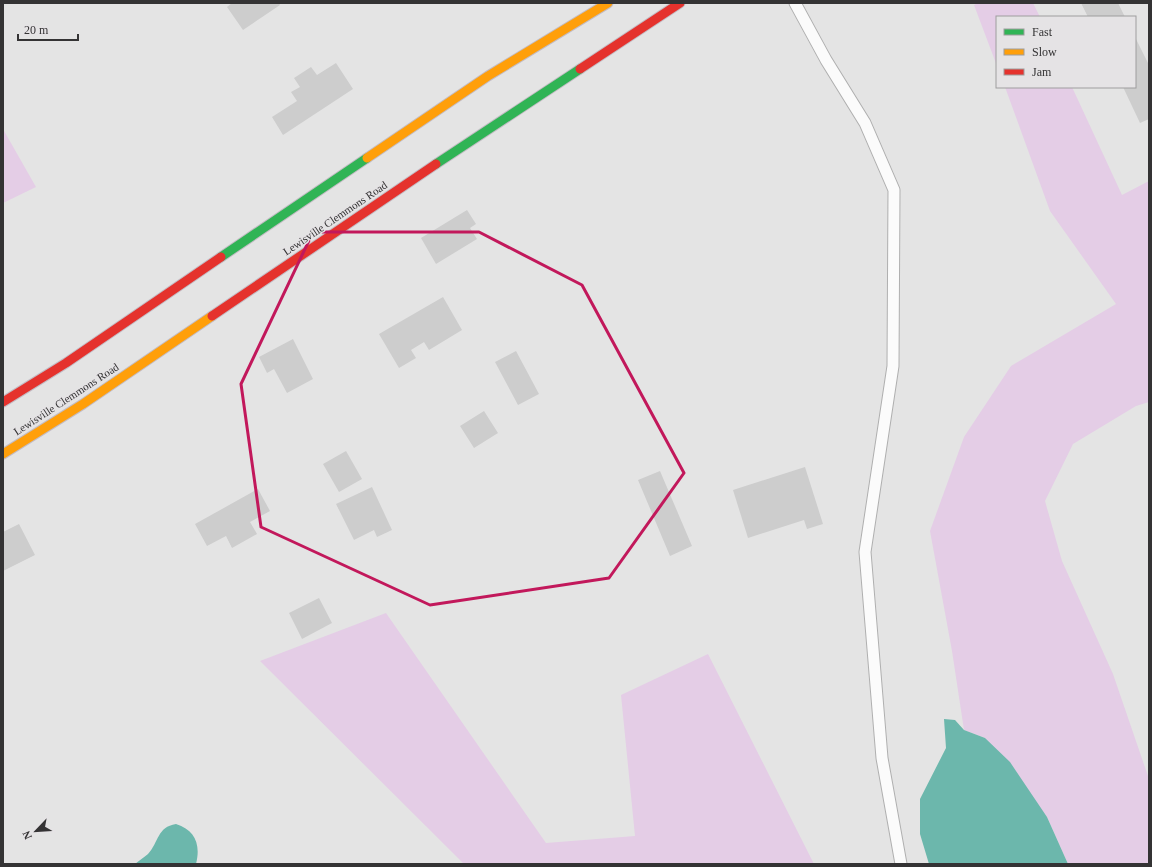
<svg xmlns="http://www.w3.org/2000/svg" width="1152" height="867" font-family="'Times New Roman',serif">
<rect width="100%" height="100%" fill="#e4e4e4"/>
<path fill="#e4cde6" d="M978,3H1033L1040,17H997V66L974,5Z
M1005,87H1072L1122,195L1149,181V402L1136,406L1073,444L1045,501L1062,561L1113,674L1149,779V864H1068L1047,817L985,738L964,730L952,651L930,531L964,437L1011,366L1116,304L1050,211Z
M3,129L36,187L3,203Z
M386,613L546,843L635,836L621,695L708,654L814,864H464L260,661Z"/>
<path fill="#6cb7ac" d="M944,719L955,720L964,730L985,738L1010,762L1047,817L1068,864H929L920,834V799L946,748Z
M176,824C195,830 201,844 196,864H135C139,861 144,857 148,854C159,842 157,827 176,824Z"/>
<path fill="#cdcdcd" d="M232,3H279L280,5L243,30L227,7Z
M1081,3H1118L1125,17H1088Z
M1135,37L1149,65V119L1140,123L1123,87H1135Z
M336,63L353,89L283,135L272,117L297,101L291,92L300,87L294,78L311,67L317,75Z
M467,210L476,224L470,228L477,239L436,264L421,238Z
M443,297L462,330L429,350L424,342L411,350L416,358L399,368L379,334Z
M293,339L313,379L287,393L274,369L267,373L259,357Z
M516,351L539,394L518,405L495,362Z
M484,411L498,433L474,448L460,426Z
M346,451L362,479L339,492L323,464Z
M805,467L823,524L807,529L804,520L748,538L733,490Z
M660,471L692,546L670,556L638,480Z
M372,487L392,530L377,537L374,530L354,540L336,504Z
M258,489L270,511L250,522L257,534L232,548L226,536L207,546L195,524Z
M19,524L35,555L3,571V532Z
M319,598L332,623L302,639L289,613Z"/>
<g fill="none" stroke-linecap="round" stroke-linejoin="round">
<defs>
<path id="lane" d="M795,3L826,60L865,123L894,190L893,366L865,552L882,758L901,864"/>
<path id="fast" d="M436,164L580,69
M221,257L367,158"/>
<path id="slow" d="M367,158L488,76L608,3
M3,454L83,404L212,316"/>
<path id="jam" d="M580,69L680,3
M212,316L436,164
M3,402L66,363L221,257"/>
</defs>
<use href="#lane" stroke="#afafaf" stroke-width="13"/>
<use href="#fast" stroke="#c3bcc4" stroke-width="11"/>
<use href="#slow" stroke="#c3bcc4" stroke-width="11"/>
<use href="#jam" stroke="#c3bcc4" stroke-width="11"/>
<use href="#lane" stroke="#fbfbfb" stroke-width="11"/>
<use href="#fast" stroke="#30b455" stroke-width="9"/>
<use href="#slow" stroke="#ff9f0a" stroke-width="9"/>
<use href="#jam" stroke="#e5322d" stroke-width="9"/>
</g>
<path fill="none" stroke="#c2185b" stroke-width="3" stroke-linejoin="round" d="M313,232H479L582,285L684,473L609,578L430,605L261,527L241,384Z"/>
<g text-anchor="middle" stroke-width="3" stroke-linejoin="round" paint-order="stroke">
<g font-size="11" fill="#343334" stroke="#e5e3e5">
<text transform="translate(335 218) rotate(-34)" y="4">Lewisville Clemmons Road</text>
<text transform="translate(66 399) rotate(-33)" y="4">Lewisville Clemmons Road</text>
</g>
</g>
<rect width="1152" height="867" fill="none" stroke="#343334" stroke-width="8"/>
<rect x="996" y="16" width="140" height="72" fill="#e5e3e5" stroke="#9e9d9e"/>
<rect x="1004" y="29" width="20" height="6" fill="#30b455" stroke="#9e9d9e"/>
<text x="1032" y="36" font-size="12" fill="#343334">Fast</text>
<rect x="1004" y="49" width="20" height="6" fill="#ff9f0a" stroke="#9e9d9e"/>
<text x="1032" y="56" font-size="12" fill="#343334">Slow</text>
<rect x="1004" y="69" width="20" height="6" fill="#e5322d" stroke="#9e9d9e"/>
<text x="1032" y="76" font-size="12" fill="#343334">Jam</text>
<g transform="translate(36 831) rotate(245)" stroke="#e5e3e5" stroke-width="3" paint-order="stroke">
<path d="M0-3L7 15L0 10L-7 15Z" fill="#343334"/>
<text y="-6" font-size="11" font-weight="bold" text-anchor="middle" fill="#343334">N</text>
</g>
<path d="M18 34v6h60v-6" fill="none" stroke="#343334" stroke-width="2"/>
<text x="24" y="34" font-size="12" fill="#343334" stroke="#e5e3e5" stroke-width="3" paint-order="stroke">20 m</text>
</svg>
